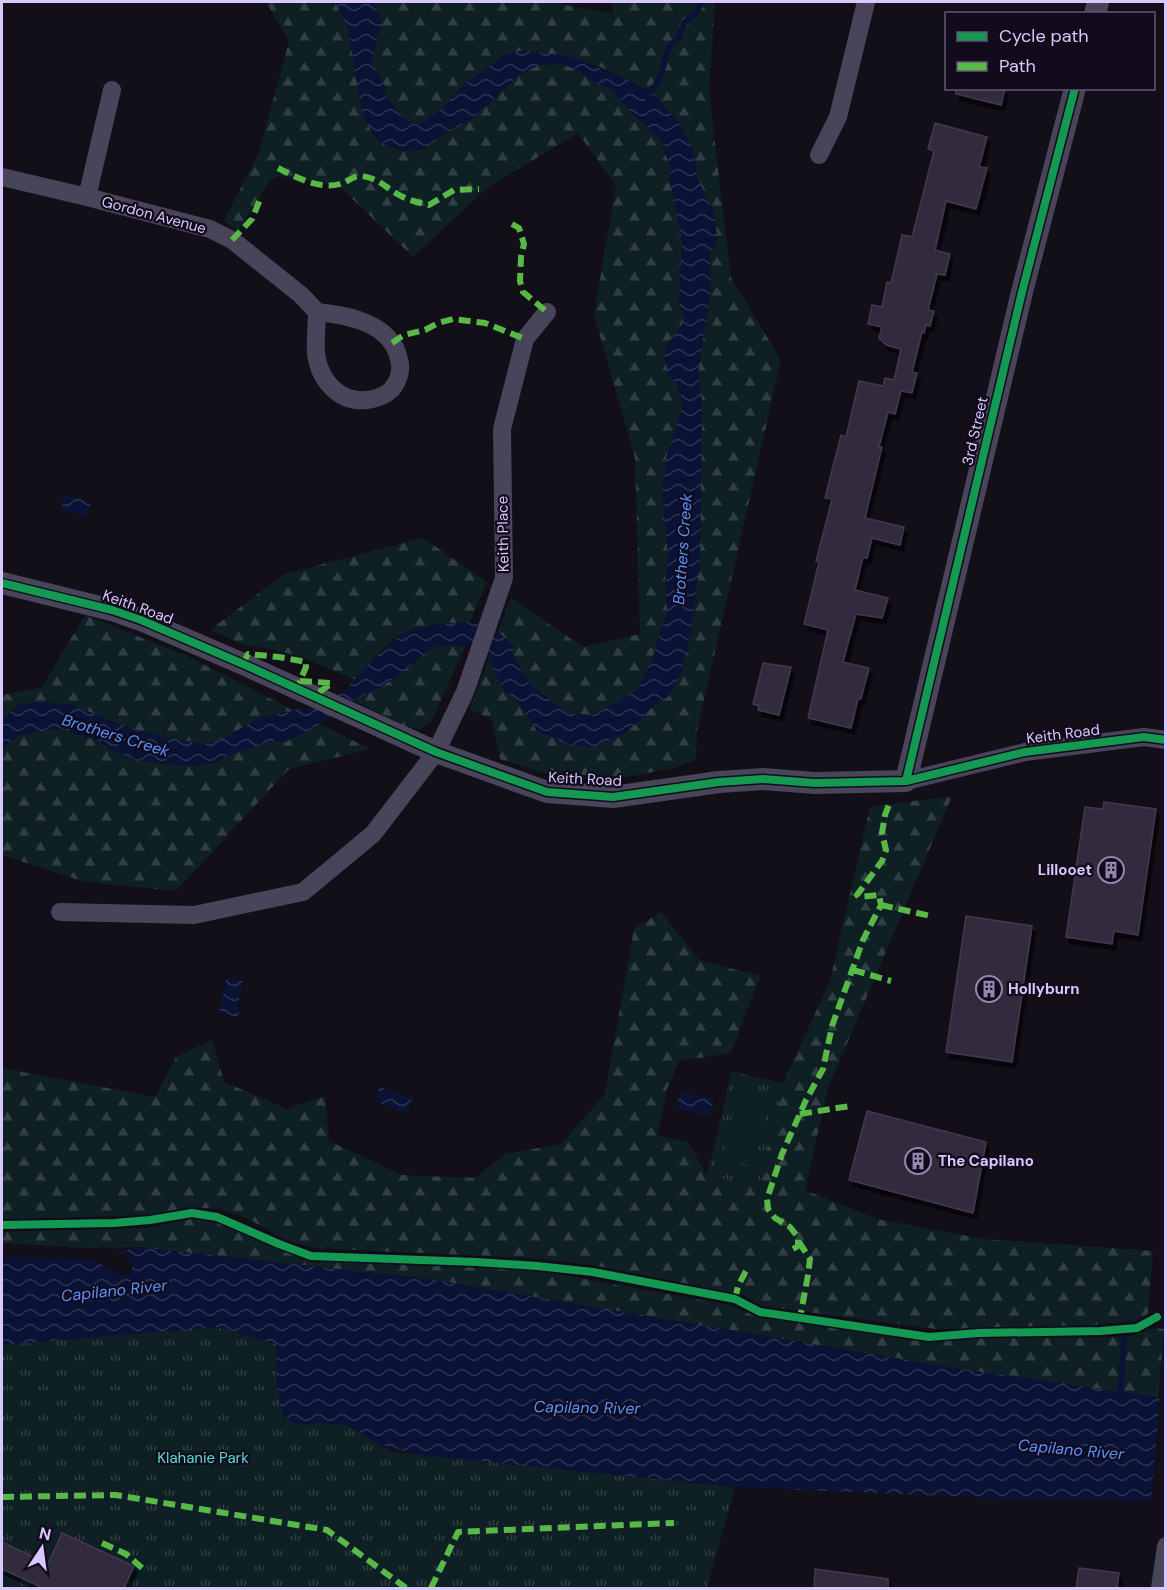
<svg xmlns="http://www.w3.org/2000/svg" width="1167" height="1590" font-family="'DM Sans',sans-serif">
<defs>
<pattern id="forest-firs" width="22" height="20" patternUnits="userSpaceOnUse" patternTransform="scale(1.5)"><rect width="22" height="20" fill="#0f2024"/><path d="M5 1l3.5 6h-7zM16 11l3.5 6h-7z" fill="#313f45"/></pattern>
<pattern id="park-tufts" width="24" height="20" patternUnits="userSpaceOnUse" patternTransform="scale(1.5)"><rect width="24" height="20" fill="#0f2024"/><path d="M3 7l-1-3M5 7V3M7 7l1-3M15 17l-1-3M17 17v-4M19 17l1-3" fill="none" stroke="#313f45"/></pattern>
<pattern id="water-waves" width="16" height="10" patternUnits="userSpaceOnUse" patternTransform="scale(1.5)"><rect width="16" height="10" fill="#0a1235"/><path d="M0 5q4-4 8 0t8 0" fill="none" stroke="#2d3353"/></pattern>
<filter id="shadow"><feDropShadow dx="3.5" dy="6" stdDeviation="0" flood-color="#0009"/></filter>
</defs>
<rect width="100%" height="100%" fill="#120f18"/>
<path fill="url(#forest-firs)" d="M266,2H335L348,27L362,112L375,139L402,151L422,150L448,132L471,120L520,74L539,65L562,64L578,70L595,83L612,89L631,112L660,138L671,169L670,181L682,241L679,302L684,317L681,327L666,345L683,405L667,455L662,492L668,555L665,581L667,611L651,662L637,690L621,701L590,715L567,713L532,686L513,656L503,636L497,633L511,598L583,647L640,634L635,458L594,315L616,186L578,133L488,187L413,257L339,186L280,176L270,180L238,232L224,220L258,155L289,42Z
M373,2H550L613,14L612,2H715L709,93L731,278L781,360L697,731L696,760L674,768L627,777L544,773L500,759L492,720L470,709L489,658L504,690L515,698L537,731L636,724L654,705L669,696L680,675L689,646L700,560L702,401L698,372L711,289L710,253L717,242L714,213L697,177L694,153L683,128L654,94L603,68L573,57L504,56L462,86L443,108L422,124L410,123L399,113L385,96L371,63L382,22Z
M423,538L487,582L470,621C450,624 419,624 401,634C387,641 366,668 356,680L304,658L272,649L244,645L210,630L284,574Z
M85,615L185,655L293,710L259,718L228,736L210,744L166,738L119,724L20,704L2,720V695L42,687Z
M466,645L431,722L420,729L408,727L353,700L377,689L401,674L432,647Z
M320,724L370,749L289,769L176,891L85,882L2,855V748L18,736L34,732L61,729L97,740L114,752L145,762L189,766L216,763L228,755L272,741L285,742Z
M952,796L828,1088L805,1190L877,1219L984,1239L1153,1251L1148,1314L1136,1321L1091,1325L936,1329L762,1306L744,1295L592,1265L533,1258L312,1248L284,1239L247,1218L221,1209L190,1207L147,1215L2,1219V1068L155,1097L176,1057L212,1040L224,1082L287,1109L325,1096L329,1141L402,1175L475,1178L505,1154L561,1144L605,1094L634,929L661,912L699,960L760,976L731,1053L679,1061L667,1089L657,1135L688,1142L707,1175L758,1187L784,1081L830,981L870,807Z
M191,1219C199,1220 210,1220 218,1223C255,1237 280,1255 320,1261L534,1270L730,1305L755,1316L931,1342L977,1338L1129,1337L1154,1328L1164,1329L1158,1398L954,1368L429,1279L137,1247L85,1248L2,1243V1232L148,1228Z"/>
<path fill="url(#park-tufts)" d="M732,1071L784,1084L758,1187L707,1175Z
M216,1327L276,1344L347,1425L392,1452L735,1487L707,1588H2V1345Z"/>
<path fill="#0f2024" d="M738,1091L769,1099L753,1166L722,1159Z"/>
<path fill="url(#water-waves)" d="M335,2H373L382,22L371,63L385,86V96L399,113L410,123H422L443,108L462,86L504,55L524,50L573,57L633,82L654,94L683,128L694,153L697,177L714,213L717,234V242L710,253L711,289L698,372L702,401L700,560L689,646L680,675L669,696L654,705L636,724L621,736L590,748L568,744L537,731L515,698L504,690L488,658L469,645L432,647L401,674L377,689L350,702L320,724L285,742L272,741L229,755L216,763L189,766L145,762L114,752L97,740L61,729L34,732L18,736L2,748V720L20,704L46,702L73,705L119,724L166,738L210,744L228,736L259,718L293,710L317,708L342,693L371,662L401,634L424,627L470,621L503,636L512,644L513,656L532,686L567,713L590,715L621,701L637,690L651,662L667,611L666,578L668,555L662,492L667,455L683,405L678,384L669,377L664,355L666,345L681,327L684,317L679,302L682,241L670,181L671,169L660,138L631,112L612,89L595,83L578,70L562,64L539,65L520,74L471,120L448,132L422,150L402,151L385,145L375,139L362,112L348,27Z
M64,495L91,502L88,516L61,510Z
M227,977L243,981L237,1008L239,1012L238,1017L219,1013Z
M380,1087L412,1099L407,1114L374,1101Z
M680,1091L714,1099L710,1116L676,1108Z
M137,1247L429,1279L954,1368L1165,1398V1502L1014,1499L735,1487L420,1455L377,1444L347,1425L316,1423L296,1425L283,1416L277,1386L276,1344L216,1327L2,1345V1257L88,1259C102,1263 112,1272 125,1276L131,1272L132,1267L130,1258L118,1253Z"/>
<path fill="#120f18" d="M1160,1395H1166V1505H1151Z"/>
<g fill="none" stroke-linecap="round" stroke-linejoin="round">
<path stroke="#0a1235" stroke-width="6" d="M647,97L659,80L669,47L678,38L684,23L695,14L702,2
M1120,1400L1124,1340"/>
</g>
<path fill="#322c3c" stroke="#40394e" stroke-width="1.5" filter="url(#shadow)" d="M956,88H1005L1001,105L956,94Z
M935,123L987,137L979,167L987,168L976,209L946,201L935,250L950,254L945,275L937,274L928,310L934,311L930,326L926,325L924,333L922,332L912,372L917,373L912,393L901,391L895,414L888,412L879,447H882L865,518L904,527L900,545L872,538L867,558L863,557L855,590L888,598L882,618L856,614L843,662L869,668L861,699H858L851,728L808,718L828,630L804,624L819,562L816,561L832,499L825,498L841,435L846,437L859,381L883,386L885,378L894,380L901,349L886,345L879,338L882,327L868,324L872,305L882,307L887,282L891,283L902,235L912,237L934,151L928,149Z
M763,663L791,667L779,715L758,710L759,706L753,704Z
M1104,802L1156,809L1138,935L1114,931L1112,944L1066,937L1085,807L1103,809Z
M966,916L1032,926L1012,1062L946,1052Z
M867,1111L986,1142L973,1213L849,1180Z
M62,1533L134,1566L124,1588H43L2,1569V1542L48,1564Z
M1079,1568L1119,1573L1117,1588H1076Z
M815,1569L888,1579V1588H814Z"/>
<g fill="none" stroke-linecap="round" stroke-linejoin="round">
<path stroke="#484459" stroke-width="18" d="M819,155L838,117L866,2
M2,177L87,197L210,229L232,240L301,295L317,312
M87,197L112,90
M317,312C348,315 391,323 399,359C402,369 399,380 392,389C386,395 376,399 367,400C339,403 319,380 316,353C315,340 317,325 317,312Z
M906,781L1025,752L1144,737L1166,740
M60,912L194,915L303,892L373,834L436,752L465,692L504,578L502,429L525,339L547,312
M1160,1588L1166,1546"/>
<path stroke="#484459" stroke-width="22" d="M1095,14L1098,2
M2,583L112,610L141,620L243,664L436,752L547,792L613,797L719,782L763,779L815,783L906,781L1022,292L1075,88"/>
<path stroke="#58b947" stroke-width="6" stroke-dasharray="12 6" stroke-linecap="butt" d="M278,168C295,177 320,190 340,184C348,182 353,175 362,176C382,179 387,190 403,197C411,201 420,203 429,205L454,190L479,189
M512,224L519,228L524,244L521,257L520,281L523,292L547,312
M232,240L252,219L261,197
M392,343L404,335L425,330L438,323L453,319L485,323L525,339
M243,664L248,654L279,657L306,662V667L300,681L332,683L315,695
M881,905L931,916
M853,970L891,981
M800,1114L850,1106
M799,1242L810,1259L808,1275L800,1318
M793,1249L798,1246V1237L790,1227L775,1218L768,1209L767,1199L782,1154L806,1100L823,1069L832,1026L863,940L881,905L879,895L859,897L857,895L882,861L886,850L882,833L885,815L890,802
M735,1299L738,1286L747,1269
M2,1497L116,1495L327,1530L406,1588
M102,1543L126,1554L142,1568
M431,1588L458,1532L674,1523"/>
<defs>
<path id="cycleway" d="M2,583L112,610L141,620L243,664L436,752L547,792L613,797L719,782L763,779L815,783L906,781L1025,752L1144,737L1166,740
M906,781L1022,292L1075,88
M2,1225L114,1223L150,1220L192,1213L217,1217L279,1244L311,1256L476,1262L537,1266L593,1272L735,1299L760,1312L929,1337L979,1333L1100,1331L1137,1328L1157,1317"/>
</defs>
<use href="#cycleway" stroke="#110b1c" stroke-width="11"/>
<use href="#cycleway" stroke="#139951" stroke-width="8"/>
</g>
<defs>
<symbol id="building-ring" viewBox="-11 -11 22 22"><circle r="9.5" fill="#110b1c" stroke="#9387ae" stroke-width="1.5"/><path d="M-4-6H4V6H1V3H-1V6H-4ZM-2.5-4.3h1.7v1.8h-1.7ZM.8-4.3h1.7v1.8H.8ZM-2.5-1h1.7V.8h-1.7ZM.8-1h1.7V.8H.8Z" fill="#9387ae"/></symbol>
</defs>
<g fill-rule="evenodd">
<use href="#building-ring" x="1096" y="855" width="30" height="30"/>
<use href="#building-ring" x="974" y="974" width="30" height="30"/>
<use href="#building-ring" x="903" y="1146" width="30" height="30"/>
</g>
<g text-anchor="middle" stroke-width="4.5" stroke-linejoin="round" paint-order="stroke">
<g font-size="15" fill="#d8c8fe" stroke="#110b1c">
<text transform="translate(154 215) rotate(15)" y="5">Gordon Avenue</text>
<text transform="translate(975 431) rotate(-77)" y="5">3rd Street</text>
<text transform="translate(503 534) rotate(-91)" y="5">Keith Place</text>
<text transform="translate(138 607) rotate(20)" y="5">Keith Road</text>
<text transform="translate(1063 734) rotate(-7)" y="5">Keith Road</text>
<text transform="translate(585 779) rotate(3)" y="5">Keith Road</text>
</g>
<g font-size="15" font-weight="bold" fill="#d8c8fe" stroke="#110b1c" text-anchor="start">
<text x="1092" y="875" text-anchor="end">Lillooet</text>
<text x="1008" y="994">Hollyburn</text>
<text x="938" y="1166">The Capilano</text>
</g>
<g font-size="15" fill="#56dcd3" stroke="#110b1c">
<text x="203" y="1463">Klahanie Park</text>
</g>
<g font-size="16" font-style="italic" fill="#5792fd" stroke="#110b1c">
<text transform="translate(682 549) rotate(-86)" y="6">Brothers Creek</text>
<text transform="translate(116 735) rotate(17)" y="6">Brothers Creek</text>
<text transform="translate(114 1290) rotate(-6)" y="6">Capilano River</text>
<text transform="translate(587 1407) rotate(1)" y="6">Capilano River</text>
<text transform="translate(1071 1449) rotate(5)" y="6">Capilano River</text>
</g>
</g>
<rect width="1167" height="1590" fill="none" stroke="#d8c8fe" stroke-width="6"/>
<rect x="945" y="12" width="210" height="78" fill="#110b1c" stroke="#615776" stroke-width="1.5"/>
<rect x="957" y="32" width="30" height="9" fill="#139951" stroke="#615776" stroke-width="1.5"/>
<text x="999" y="42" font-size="18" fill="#d8c8fe">Cycle path</text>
<rect x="957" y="62" width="30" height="9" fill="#58b947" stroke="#615776" stroke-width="1.5"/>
<text x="999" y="72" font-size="18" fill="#d8c8fe">Path</text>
<g transform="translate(42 1548) rotate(13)" stroke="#110b1c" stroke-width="4.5" paint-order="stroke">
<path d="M0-4.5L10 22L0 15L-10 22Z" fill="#d8c8fe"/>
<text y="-9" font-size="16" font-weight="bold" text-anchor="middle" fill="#d8c8fe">N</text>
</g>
</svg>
